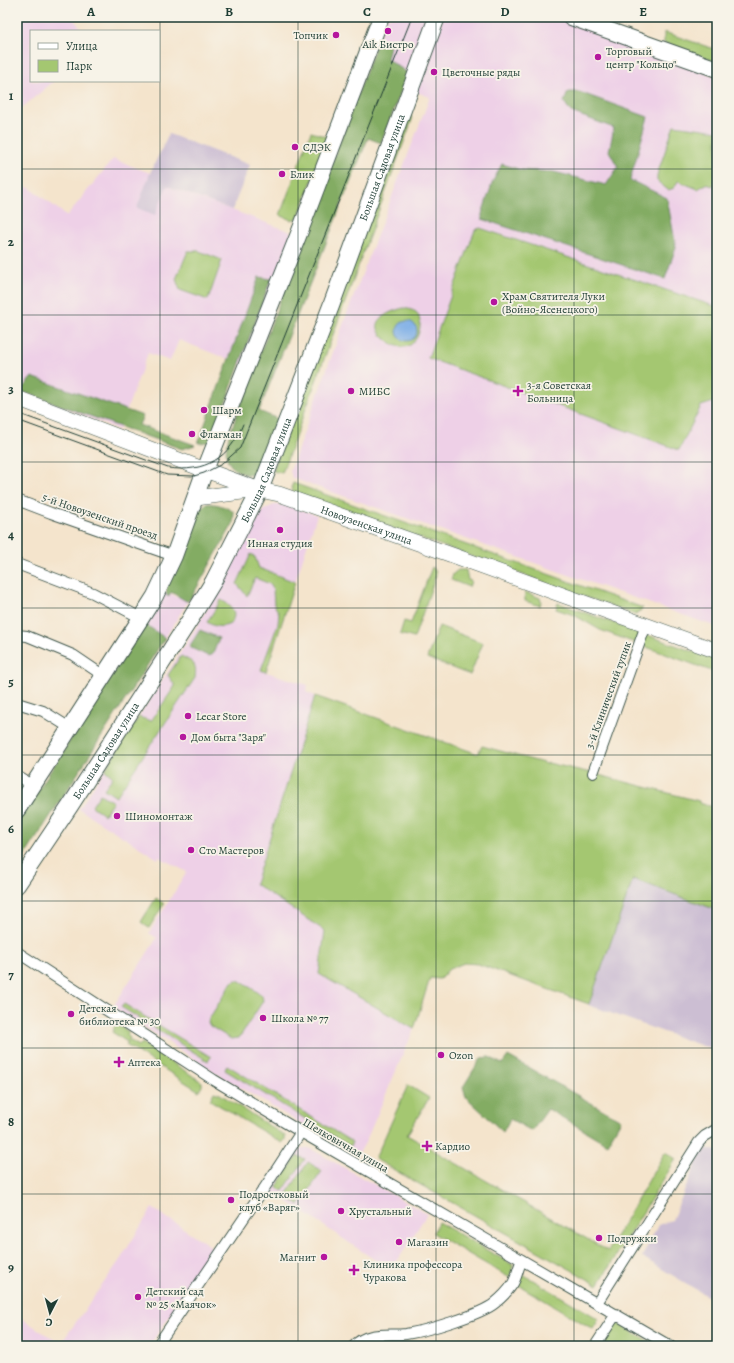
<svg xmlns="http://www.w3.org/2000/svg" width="734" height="1363" font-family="Alegreya,serif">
<rect width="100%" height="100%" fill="#f7f3e8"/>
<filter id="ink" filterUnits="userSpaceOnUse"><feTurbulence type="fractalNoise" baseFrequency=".025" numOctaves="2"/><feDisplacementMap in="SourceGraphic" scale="8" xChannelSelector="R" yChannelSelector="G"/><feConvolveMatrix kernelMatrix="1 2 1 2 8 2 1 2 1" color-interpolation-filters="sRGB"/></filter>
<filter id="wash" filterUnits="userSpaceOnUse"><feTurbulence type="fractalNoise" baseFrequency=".012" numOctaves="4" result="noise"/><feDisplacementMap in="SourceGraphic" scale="16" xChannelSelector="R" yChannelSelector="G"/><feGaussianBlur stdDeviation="0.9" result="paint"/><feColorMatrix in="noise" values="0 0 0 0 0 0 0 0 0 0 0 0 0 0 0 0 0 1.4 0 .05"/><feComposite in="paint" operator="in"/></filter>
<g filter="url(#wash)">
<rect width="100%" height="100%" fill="#f4e4cc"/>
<path fill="#eed0e7" d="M17,17H72L83,31H31V81H54L17,112Z
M387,17H431L408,73L387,59L378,40Z
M443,17H552L717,77V627L292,478L290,471L348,311L430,97L414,91Z
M113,159L150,173L138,208L167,186L294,233L243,365L179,340L170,361L148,353L119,430L17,390V185L30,188L67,216Z
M274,505H287L317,515L266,672L308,685L306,692L315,696L255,884L325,931L320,974L414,1029L365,1143L359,1153L352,1154L219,1075L113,1007L157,938L149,933L187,872L159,857L158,859L79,809L186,644L214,598L263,510Z
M185,584L195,590L165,638L145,624L166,591L177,598Z
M302,1148H309L427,1214L396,1263L390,1270L270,1190L297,1150Z
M152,1208L215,1249L149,1346H17V1315L45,1334L62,1342L120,1260Z"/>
<path fill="#ccbed3" d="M169,134L250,165L232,210L167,186L155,215L137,208L150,173Z
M633,879L717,910V1051L588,1005Z
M703,1147L717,1151V1302L642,1257L658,1225L672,1220Z"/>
<path fill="#a4c771" stroke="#628252" d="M664,32L717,50V62L664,43Z
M409,114L411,116L412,120L282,473L273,471Z
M674,125L717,131V173L713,186L706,184L698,189L678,181L674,188L668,190L657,181V175Z
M311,132L328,137L298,218L291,220L280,215Z
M480,228L717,307V401L701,406L679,450L428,358L475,230Z
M188,251H199L222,260L208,300L180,290L176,279Z
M404,308C408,309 413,310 416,312C427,323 415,362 388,341C365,324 385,312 404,308Z
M293,483L643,608L636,615L294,493L291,488Z
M251,554L255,557L259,568L295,582L266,672L261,670L278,624L279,613L274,605L273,589L270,584L255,578L247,596L237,584Z
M432,567L435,570L436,575L414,638L400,634L404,621L411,623Z
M458,570H466L468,580L471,581L469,587L451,580L453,574Z
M525,592L540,598L541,601L540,606L525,601Z
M221,600C231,605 239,613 230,624C222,628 214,627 207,622Z
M558,603L717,660V673L600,630L574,615L556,609Z
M439,626L483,643L470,675L427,658Z
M181,656C194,663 197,663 195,678L116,797L104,789L113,777L105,770L139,717L151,721L175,686L168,675Z
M315,696L478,754L482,746L547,764L548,763L587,772L699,801V803L717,808V910L633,879L589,1004L478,964L464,963L449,969L440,979L430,978L414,1029L319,974L325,931L255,884Z
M100,794L113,802L104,815L92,806Z
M156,898L164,904L149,928L141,922Z
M236,980L240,981L262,995L263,1001L239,1038L231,1039L210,1026L208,1022L209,1019L232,982Z
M124,1004L211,1057L208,1061L121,1007Z
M116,1024L129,1032L127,1035L130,1038L129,1040L139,1046L142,1043L202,1082V1086L199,1091L126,1045L128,1041L127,1042L112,1032Z
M227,1065L352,1142L350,1146L225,1070Z
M408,1085L429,1098L407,1135L608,1251L665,1152L676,1159L598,1285L375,1159Z
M214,1092L220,1094L285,1136V1140L282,1143L210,1100Z
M297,1156L305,1159L283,1191L277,1188V1186Z
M308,1162L322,1171L299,1205L285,1196Z
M438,1222L513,1265L510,1278L433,1233Z
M521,1273L599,1319L593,1329L517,1284Z
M615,1324H619L656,1346H607L602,1343Z"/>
<path fill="#83ac63" stroke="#51744c" d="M378,40L390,46L387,59L408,73L381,143L368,138L259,411L280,420L258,474C246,477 231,471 227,458C225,451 227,443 229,436Z
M568,92H579L648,117L630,180L667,198L676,247L665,279L482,219V214L493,181L502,164L521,170L554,172L606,185L618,167L609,151L614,128L571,112L564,102Z
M259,277L271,279L211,442L198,443Z
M32,377L143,416L139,425L195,445L182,449L20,391Z
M206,504C217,503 224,506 234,512L233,524L191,598L188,601H186L171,592L168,597L166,594L167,586L198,510Z
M145,624L165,638L17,868V823Z
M200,630L219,638L213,654L208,656L189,647Z
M508,1056L621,1120L607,1144L548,1109L532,1131L510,1119L503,1132L466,1097L463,1087L481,1058L489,1057L502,1064Z"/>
<path fill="#7cade7" stroke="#4e758e" d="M397 331a10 10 0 1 1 20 0a10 10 0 1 1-20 0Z"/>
</g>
<g filter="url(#ink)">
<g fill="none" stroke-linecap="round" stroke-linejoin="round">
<defs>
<path id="minor" d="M17,500L51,513L174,556
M17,564L93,593L141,618
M17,635L27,636L73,655L104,676
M17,703L43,711L70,728
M593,773L646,625
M17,776L33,786
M17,952L214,1080L301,1132L670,1346
M597,1303L699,1142L705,1136L717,1129
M157,1346L265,1187L301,1132
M354,1346C367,1331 388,1336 406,1334C425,1331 481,1315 495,1303C501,1298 508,1291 512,1285C517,1278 518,1267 522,1260
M595,1346L616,1314"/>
<g id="secondary">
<path id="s1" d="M17,398L205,470L260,490L279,494L452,555L717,651"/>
<path d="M196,498L257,490"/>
</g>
<g id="primary">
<path d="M571,17L717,69"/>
<path d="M17,810L141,618L155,596L174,556L205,470L300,231L381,17"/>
<path id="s2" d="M17,885L70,806L191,618L213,582L260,490L331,306L437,17"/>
</g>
</defs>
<use href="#minor" stroke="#3f564b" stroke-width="12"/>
<use href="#secondary" stroke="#3f564b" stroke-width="16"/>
<use href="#primary" stroke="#3f564b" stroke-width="18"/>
<use href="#minor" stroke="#fff" stroke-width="10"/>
<use href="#secondary" stroke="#fff" stroke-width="15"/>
<use href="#primary" stroke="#fff" stroke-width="16"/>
<path stroke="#1f3d34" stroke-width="1" d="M17,413L168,468C205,473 230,458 243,424
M17,420L167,475L194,476L204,473L222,464L240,448L412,17"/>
</g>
</g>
<path fill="none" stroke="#1f3d34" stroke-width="1" stroke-opacity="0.55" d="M160,17V1346M298,17V1346M436,17V1346M574,17V1346M17,169H717M17,315H717M17,462H717M17,608H717M17,755H717M17,901H717M17,1048H717M17,1194H717"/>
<g fill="#b5179e" stroke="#f7f3e8" stroke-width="1.5">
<circle cx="388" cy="31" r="4"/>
<circle cx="336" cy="35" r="4"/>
<circle cx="598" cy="57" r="4"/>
<circle cx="434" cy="72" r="4"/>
<circle cx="295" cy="147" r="4"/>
<circle cx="282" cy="174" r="4"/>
<circle cx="494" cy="302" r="4"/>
<circle cx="351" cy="391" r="4"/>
<path d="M516 385h4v4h4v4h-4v4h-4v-4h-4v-4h4z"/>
<circle cx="204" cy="410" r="4"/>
<circle cx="192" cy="434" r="4"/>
<circle cx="280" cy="530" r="4"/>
<circle cx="188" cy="716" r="4"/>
<circle cx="183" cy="737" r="4"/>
<circle cx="117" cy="816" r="4"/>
<circle cx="191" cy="850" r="4"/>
<circle cx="71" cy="1014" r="4"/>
<circle cx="263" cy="1018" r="4"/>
<circle cx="441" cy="1055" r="4"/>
<path d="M117 1056h4v4h4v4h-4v4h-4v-4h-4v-4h4z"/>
<path d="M425 1140h4v4h4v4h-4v4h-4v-4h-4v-4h4z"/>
<circle cx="231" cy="1200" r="4"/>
<circle cx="341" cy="1211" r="4"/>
<circle cx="599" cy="1238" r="4"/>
<circle cx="399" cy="1242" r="4"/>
<circle cx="324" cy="1257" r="4"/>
<path d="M352 1264h4v4h4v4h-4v4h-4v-4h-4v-4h4z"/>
<circle cx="138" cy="1297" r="4"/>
</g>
<g text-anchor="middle" stroke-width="3.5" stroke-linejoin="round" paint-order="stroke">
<g font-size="11" fill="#1f3d34" stroke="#f7f3e8" text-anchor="start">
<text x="328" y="39" text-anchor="end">Топчик</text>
<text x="388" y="48" text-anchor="middle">Aik Бистро</text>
<text x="606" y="55">Торговый<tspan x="606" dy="13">центр "Кольцо"</tspan></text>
<text x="442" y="76">Цветочные ряды</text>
<text x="303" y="151">СДЭК</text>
<text x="290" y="178">Блик</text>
<text x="502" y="300">Храм Cвятителя Луки<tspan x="502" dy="13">(Войно-Ясенецкого)</tspan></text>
<text x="527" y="389">3-я Советская<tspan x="527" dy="13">Больница</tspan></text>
<text x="359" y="395">МИБС</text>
<text x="212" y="414">Шарм</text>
<text x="200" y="438">Флагман</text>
<text x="280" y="547" text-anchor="middle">Инная студия</text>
<text x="196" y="720">Lecar Store</text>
<text x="191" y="741">Дом быта "Заря"</text>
<text x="125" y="820">Шиномонтаж</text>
<text x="199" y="854">Сто Мастеров</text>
<text x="79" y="1012">Детская<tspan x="79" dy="13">библиотека № 30</tspan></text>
<text x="271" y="1022">Школа № 77</text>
<text x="449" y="1059">Ozon</text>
<text x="128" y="1066">Аптека</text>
<text x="435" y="1150">Кардио</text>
<text x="239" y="1198">Подростковый<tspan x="239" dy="13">клуб «Варяг»</tspan></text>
<text x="349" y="1215">Хрустальный</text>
<text x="607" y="1242">Подружки</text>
<text x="407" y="1246">Магазин</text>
<text x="316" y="1261" text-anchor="end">Магнит</text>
<text x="363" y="1268">Клиника профессора<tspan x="363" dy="13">Чуракова</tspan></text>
<text x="146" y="1295">Детский сад<tspan x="146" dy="13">№ 25 «Маячок»</tspan></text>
</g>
<g font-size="11" fill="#1f3d34" stroke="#f7f3e8">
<text dy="4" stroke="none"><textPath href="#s2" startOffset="809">Большая Садовая улица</textPath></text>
<text dy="4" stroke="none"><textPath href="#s2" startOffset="485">Большая Садовая улица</textPath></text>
<text transform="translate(100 516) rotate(19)" y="4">5-й Новоузенский проезд</text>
<text dy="4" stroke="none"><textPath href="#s1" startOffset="372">Новоузенская улица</textPath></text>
<text transform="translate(608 695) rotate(-70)" y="4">3-й Клинический тупик</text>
<text dy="4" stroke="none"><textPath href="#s2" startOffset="161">Большая Садовая улица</textPath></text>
<text transform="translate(346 1145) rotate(30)" y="4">Шелковичная улица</text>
</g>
</g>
<rect width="734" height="1363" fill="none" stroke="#f7f3e8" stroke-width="44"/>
<rect x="30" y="30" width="130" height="52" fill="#f7f3e8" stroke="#a1aaa0"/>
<rect x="38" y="43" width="20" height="6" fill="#ffffff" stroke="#a1aaa0"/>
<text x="66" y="50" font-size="12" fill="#1f3d34">Улица</text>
<rect x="38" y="60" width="20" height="12" fill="#a4c771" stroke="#a1aaa0"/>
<text x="66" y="70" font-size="12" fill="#1f3d34">Парк</text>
<g transform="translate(50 1313) rotate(186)" stroke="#f7f3e8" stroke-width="3" paint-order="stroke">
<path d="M0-3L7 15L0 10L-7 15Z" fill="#1f3d34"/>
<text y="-6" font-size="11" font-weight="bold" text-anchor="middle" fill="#1f3d34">С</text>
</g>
<rect x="22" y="22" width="690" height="1319" fill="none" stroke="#1f3d34" stroke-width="1.5"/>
<g font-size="13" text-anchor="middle" font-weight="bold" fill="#1f3d34">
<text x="91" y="16">A</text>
<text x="229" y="16">B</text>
<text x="367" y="16">C</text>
<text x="505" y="16">D</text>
<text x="643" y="16">E</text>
<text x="11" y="100">1</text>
<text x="11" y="246">2</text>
<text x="11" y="393">3</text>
<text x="11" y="539">4</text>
<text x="11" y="686">5</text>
<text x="11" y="833">6</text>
<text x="11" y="979">7</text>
<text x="11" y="1126">8</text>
<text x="11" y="1272">9</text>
</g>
</svg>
